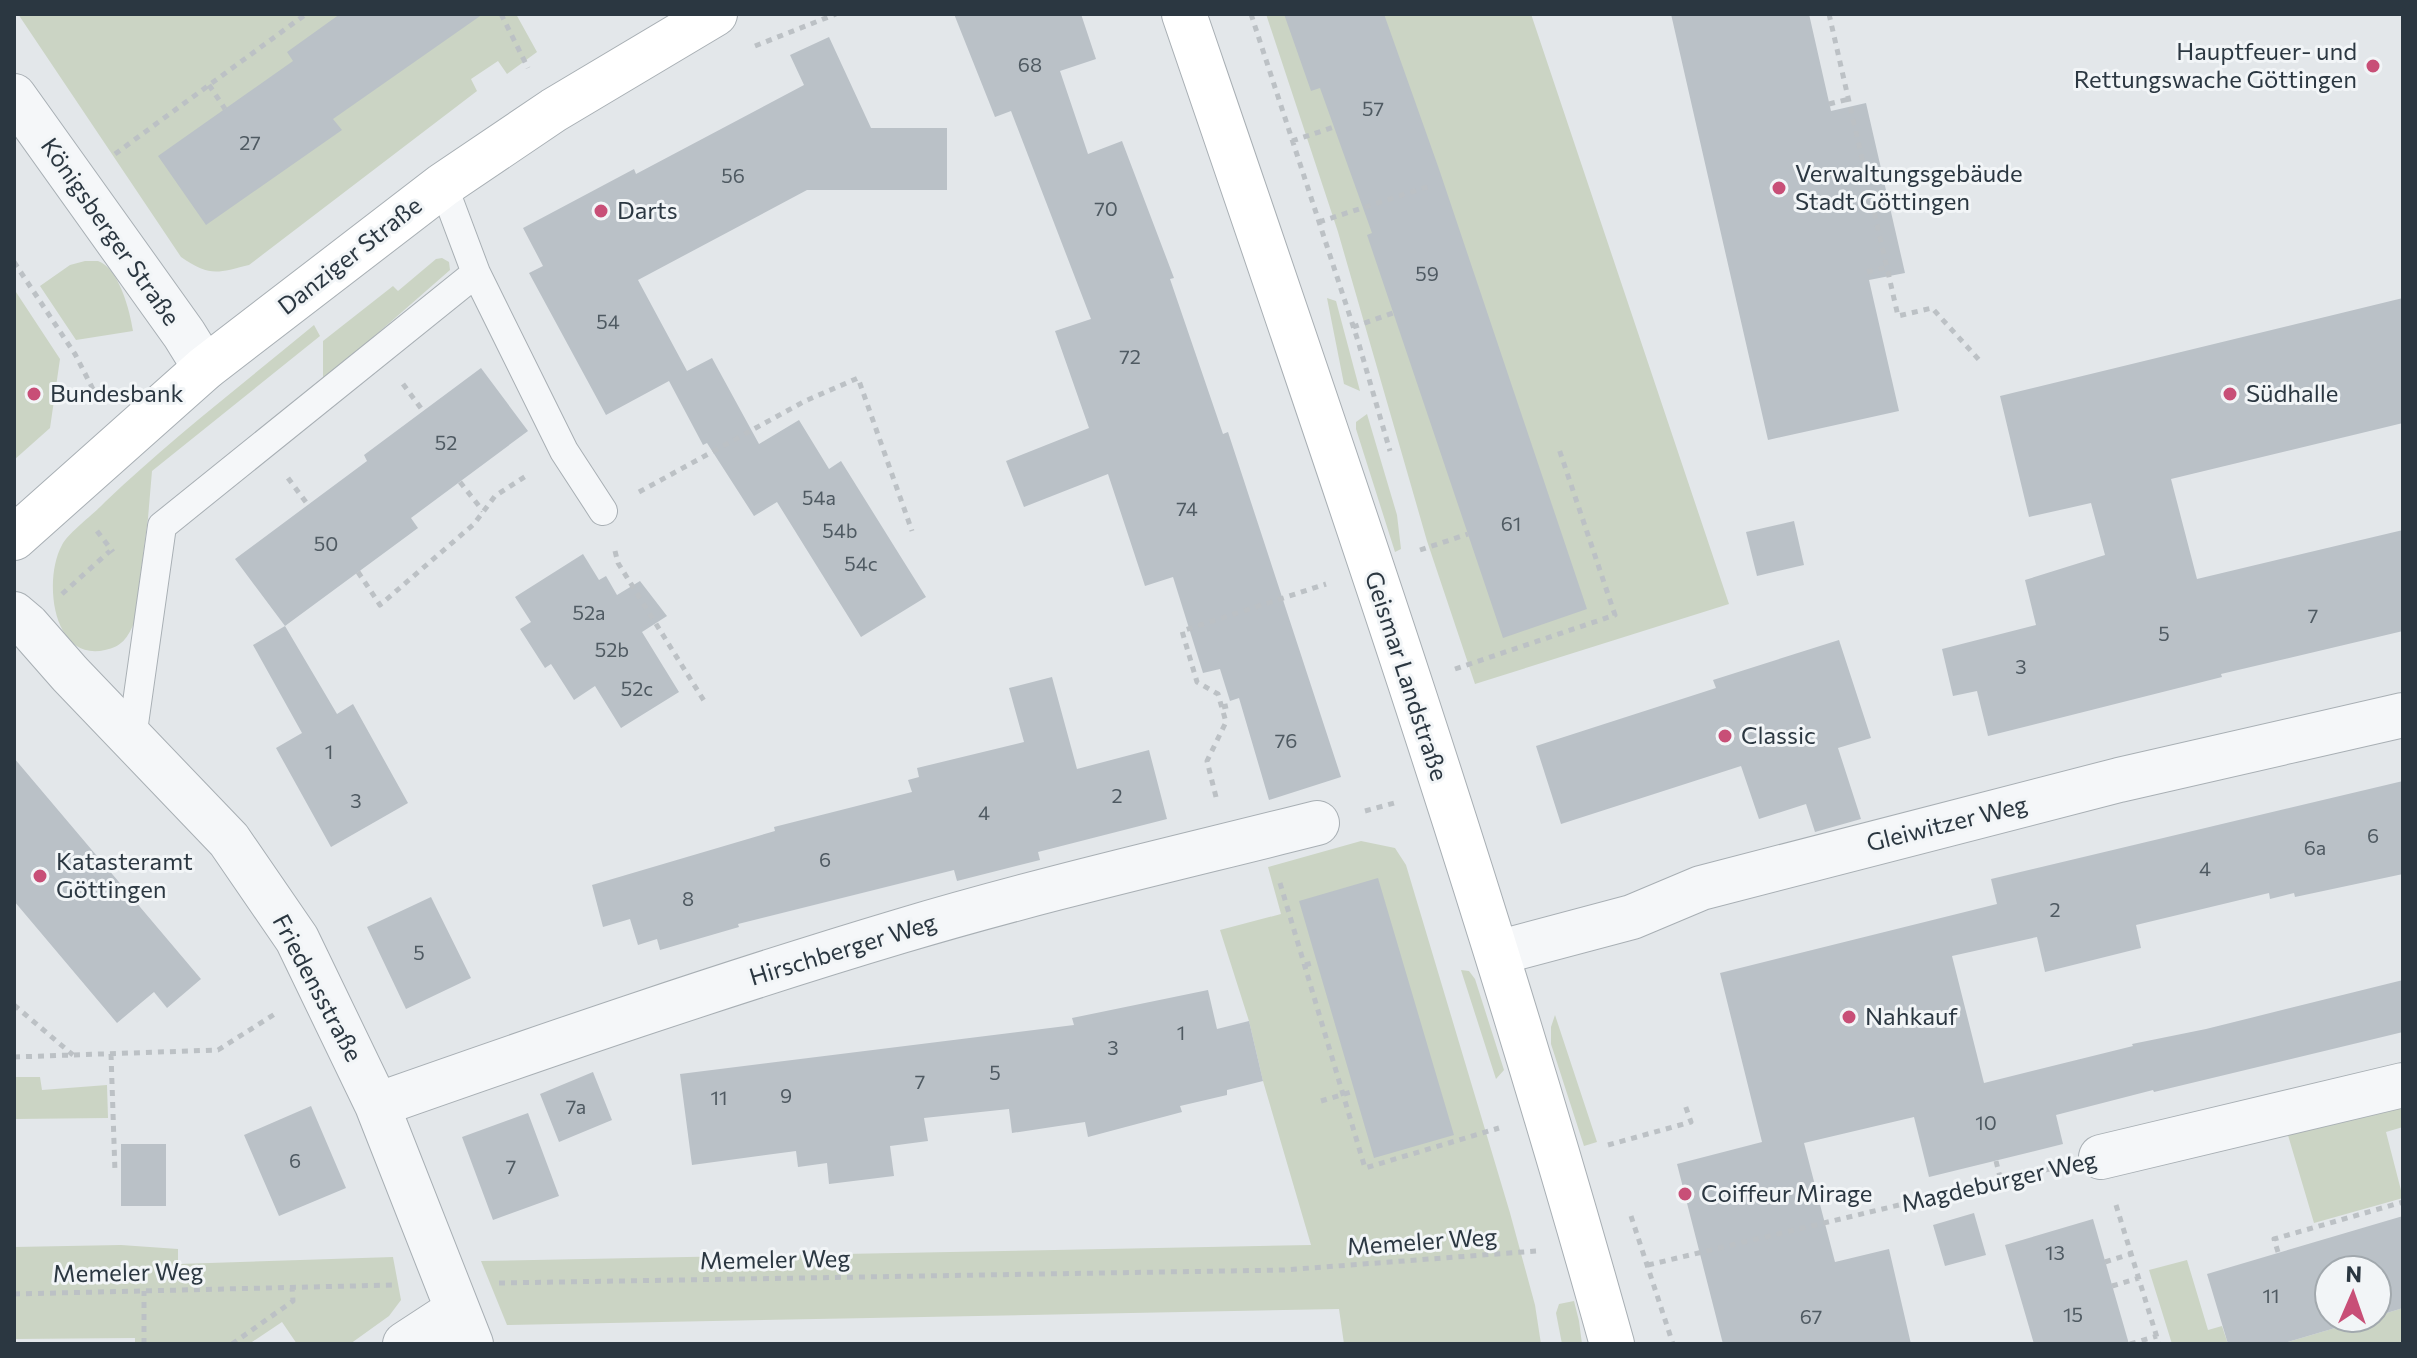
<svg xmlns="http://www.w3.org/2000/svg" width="2417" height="1358" font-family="Commissioner,sans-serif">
<rect width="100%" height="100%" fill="#e3e7ea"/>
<path fill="#cbd4c4" d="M18,14H516L537,52L507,74L498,61L471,79L477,91L249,265C217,273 210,277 181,257Z
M1266,14H1531L1729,604L1475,684L1427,541L1338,232Z
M442,258L449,262L450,270L323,381V341L393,286L398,291L436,259Z
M85,261C87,261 95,261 98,261C119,268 130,311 133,331L76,340L40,286L70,265Z
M14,289L60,359L50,428L14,460Z
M1327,298L1336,301L1360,391L1344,384Z
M314,325L320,336L152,471L148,518L134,623C128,637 122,647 105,650C52,662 43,579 62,545C68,533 95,513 105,502C171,439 244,383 314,325Z
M1367,414L1397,515L1401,549L1395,552L1356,429V422Z
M1361,841L1395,848L1406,865L1510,1213L1535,1305L1541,1344H1344L1339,1309L507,1325L481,1261L1311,1245L1263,1081L1249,1021L1220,930L1281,914L1268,867Z
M1461,970L1469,971L1475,979L1504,1070L1496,1079Z
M1555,1015L1597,1142L1584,1146L1551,1044V1027Z
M14,1077H40L42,1090L107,1085L108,1118L14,1119Z
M2403,1102V1127L2386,1132L2403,1198L2314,1223L2285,1125Z
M121,1245L178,1249V1264L393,1257L401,1300L389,1316L350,1344H297L282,1322L249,1344H135V1338L14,1339V1247Z
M2187,1260L2208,1330L2222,1326L2228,1344H2172L2149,1270Z
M1574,1301L1579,1321L1582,1344H1562L1556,1313L1559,1304Z
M2403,1308V1344H2281L2369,1318H2377V1316Z"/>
<path fill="#bac1c7" d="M340,14H483L333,119L342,130L206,225L158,156L293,61L287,52Z
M954,14H1081L1096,59L1060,71L1088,154L1122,141L1174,278L1170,279L1223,434L1228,432L1341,777L1269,800L1239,698L1230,701L1220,669L1203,673L1173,577L1145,586L1108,474L1024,507L1006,461L1089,428L1055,331L1091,319L1011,111L995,117Z
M1284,14H1384L1439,169L1587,609L1503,638L1367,235L1372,233L1320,88L1311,91Z
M1671,14H1809L1831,111L1866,103L1905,273L1869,280L1899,411L1768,440Z
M829,37L871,128H947V190H807L638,280L687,371L712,358L759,444L799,420L829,469L841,461L904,562L926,597L861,637L777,502L754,516L707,443L703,445L669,381L606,415L529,273L543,266L523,228L634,169L636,174L804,85L790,55Z
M2403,298V423L2171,479L2197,579L2403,530V631L2221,674L2222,677L1988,736L1977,691L1953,696L1942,649L2036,625L2025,580L2105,555L2091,503L2029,517L2000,396Z
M481,368L528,431L411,518L418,528L285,626L235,559L367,461L364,455Z
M1794,521L1804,565L1757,576L1746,532Z
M583,554L599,580L606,576L617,595L640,581L667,616L642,632L679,692L621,728L595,686L574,700L551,664L545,668L520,629L531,622L515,597Z
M285,626L337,714L353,704L408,803L331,847L276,748L302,733L253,645Z
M1839,640L1871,738L1838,748L1861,819L1815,832L1806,804L1759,819L1741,766L1561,824L1536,746L1716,688L1713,680Z
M1052,677L1077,769L1149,750L1167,819L1038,852L1040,860L957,881L954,870L738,924L739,927L660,950L657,939L638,945L630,919L603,927L592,885L775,831L774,827L912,792L908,780L919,777L917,768L1024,742L1009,688Z
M14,758L201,979L167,1008L154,992L117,1023L14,901Z
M2403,781V874L2295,897L2294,893L2270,899L2269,893L2136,925L2141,948L2045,972L2037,937L1952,956L1984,1083L2133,1046L2132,1044L2206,1029L2403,980V1032L2154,1092L2153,1090L2056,1115L2063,1144L1929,1177L1914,1117L1804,1143L1835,1262L1889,1249L1911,1344H1723L1677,1164L1762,1142L1720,973L1997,904L1991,879Z
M1378,878L1454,1135L1374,1158L1299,901Z
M431,897L471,978L406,1009L367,927Z
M1208,990L1217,1029L1249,1021L1263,1081L1227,1090V1095L1180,1106L1182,1112L1088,1137L1085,1122L1012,1133L1009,1109L924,1118L928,1141L890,1146L894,1176L829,1184L827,1163L798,1167L796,1151L692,1165L680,1074L1074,1025L1072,1018Z
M593,1072L612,1120L559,1142L540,1094Z
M311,1106L346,1188L279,1216L244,1135Z
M528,1113L559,1196L493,1220L462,1137Z
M121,1144H166V1206H121Z
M1974,1213L1986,1255L1945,1266L1933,1225Z
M2403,1216V1308L2377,1316V1270H2329V1318H2369L2281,1344H2228L2207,1274Z
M2093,1219L2129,1344H2034L2005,1245Z"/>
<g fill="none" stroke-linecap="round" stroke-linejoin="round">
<defs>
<path id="lane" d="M443,185L476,273L564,451L603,511
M132,738L162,526L476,273"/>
<path id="street" d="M14,96L184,334L205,368
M14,614L27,625L70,674L229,840L297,939L377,1105L471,1344
M1497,953L1632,917L1701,888L2119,780L2403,715
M377,1105C550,1044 724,984 901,931C1038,890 1178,858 1317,823
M2101,1157L2403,1085
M405,1344L457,1310"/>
<path id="secondary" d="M1184,14C1335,455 1487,895 1612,1344
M14,538L205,368L443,185L554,110L715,14"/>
</defs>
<use href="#lane" stroke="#a8afb4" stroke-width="30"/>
<use href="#street" stroke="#a8afb4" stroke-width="46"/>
<use href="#secondary" stroke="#a8afb4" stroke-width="46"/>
<path stroke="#bcc1c5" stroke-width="5" stroke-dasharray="6 6" stroke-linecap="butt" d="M501,14L528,68
M1251,14L1358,341L1390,451
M1829,14L1898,316L1932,308L1981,362
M755,46L836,14
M209,85L225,109
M1829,104L1849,99
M1292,141L1334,127
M115,154L306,14
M1319,222L1430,186
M14,262L75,354L97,397
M1867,272L1887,267
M1353,327L1393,313
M403,384L423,411
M288,478L308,505
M460,482L483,511
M639,492L805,401L858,378L912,531
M97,531L113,552
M1420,550L1468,534
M615,551L618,563L706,704
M358,572L380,605L474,524L495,496L529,474
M62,594L110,551
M1455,669L1615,615L1558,446
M1222,707L1231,705
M1216,797L1207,761L1226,722L1218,694L1197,682L1182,631L1326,584
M1365,811L1398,802
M1280,883L1365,1168L1499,1128
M1305,965L1316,962
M14,1005L73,1055
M111,1054L115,1172
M14,1057L218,1050L278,1012
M1321,1101L1354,1091
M1608,1145L1691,1122L1684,1102
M1996,1161L2001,1181
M2116,1205L2159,1344
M1631,1216L1673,1344
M2278,1252L2274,1239L2403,1202
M2105,1262L2131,1254
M1648,1265L2054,1168
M499,1283L1284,1270L1536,1251
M2112,1286L2139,1278
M14,1294L393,1285
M144,1344V1291
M232,1344L293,1301L292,1288
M2130,1344L2157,1336"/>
<use href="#lane" stroke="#f5f7f9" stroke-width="28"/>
<use href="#street" stroke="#f5f7f9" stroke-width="44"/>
<use href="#secondary" stroke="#fff" stroke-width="44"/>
</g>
<g fill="#c84f77" stroke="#f2f5f7" stroke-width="3">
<circle cx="2373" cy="66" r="8"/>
<circle cx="1779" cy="188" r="8"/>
<circle cx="601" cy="211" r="8"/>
<circle cx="34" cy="394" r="8"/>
<circle cx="2230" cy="394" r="8"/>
<circle cx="1725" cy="736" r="8"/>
<circle cx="40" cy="876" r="8"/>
<circle cx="1849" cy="1017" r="8"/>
<circle cx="1685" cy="1194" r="8"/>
</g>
<g text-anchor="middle" stroke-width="6" stroke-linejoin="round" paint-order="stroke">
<g font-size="20" fill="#4f5a62">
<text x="1030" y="72">68</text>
<text x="1373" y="116">57</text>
<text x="250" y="150">27</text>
<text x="733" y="183">56</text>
<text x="1106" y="216">70</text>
<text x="1427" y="281">59</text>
<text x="608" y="329">54</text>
<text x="1130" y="364">72</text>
<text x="446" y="450">52</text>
<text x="819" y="505">54a</text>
<text x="1187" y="516">74</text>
<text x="1511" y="531">61</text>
<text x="840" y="538">54b</text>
<text x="326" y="551">50</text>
<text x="861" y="571">54c</text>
<text x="589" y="620">52a</text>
<text x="2313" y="623">7</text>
<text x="2164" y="641">5</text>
<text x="612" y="657">52b</text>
<text x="2021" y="674">3</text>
<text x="637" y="696">52c</text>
<text x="1286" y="748">76</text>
<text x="329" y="759">1</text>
<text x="1117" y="803">2</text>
<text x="356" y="808">3</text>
<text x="984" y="820">4</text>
<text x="2373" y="843">6</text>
<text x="2315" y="855">6a</text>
<text x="825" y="867">6</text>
<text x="2205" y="876">4</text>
<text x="688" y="906">8</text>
<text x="2055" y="917">2</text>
<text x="419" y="960">5</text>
<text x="1181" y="1040">1</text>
<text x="1113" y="1055">3</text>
<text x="995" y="1080">5</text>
<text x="920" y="1089">7</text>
<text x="786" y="1103">9</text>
<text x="719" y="1105">11</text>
<text x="576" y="1114">7a</text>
<text x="1986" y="1130">10</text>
<text x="295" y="1168">6</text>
<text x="511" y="1174">7</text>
<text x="2055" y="1260">13</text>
<text x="2271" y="1303">11</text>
<text x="2073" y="1322">15</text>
<text x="1811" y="1324">67</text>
</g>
<g font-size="24" fill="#2b3741" stroke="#f2f5f7" text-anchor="start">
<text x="2357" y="60" text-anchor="end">Hauptfeuer- und<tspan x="2357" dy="28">Rettungswache Göttingen</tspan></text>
<text x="1795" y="182">Verwaltungsgebäude<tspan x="1795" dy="28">Stadt Göttingen</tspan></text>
<text x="617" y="219">Darts</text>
<text x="50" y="402">Bundesbank</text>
<text x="2246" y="402">Südhalle</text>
<text x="1741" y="744">Classic</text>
<text x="56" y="870">Katasteramt<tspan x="56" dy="28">Göttingen</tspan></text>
<text x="1865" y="1025">Nahkauf</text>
<text x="1701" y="1202">Coiffeur Mirage</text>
</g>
<g font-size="24" fill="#2b3741" stroke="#f2f5f7">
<text transform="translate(110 232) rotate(55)" y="8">Königsberger Straße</text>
<text transform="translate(350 256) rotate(-38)" y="8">Danziger Straße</text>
<text transform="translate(1406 676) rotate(72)" y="8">Geismar Landstraße</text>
<text transform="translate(1947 824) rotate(-14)" y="8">Gleiwitzer Weg</text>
<text transform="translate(843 950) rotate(-17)" y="8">Hirschberger Weg</text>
<text transform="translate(317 988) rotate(62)" y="8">Friedensstraße</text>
<text transform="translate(1999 1182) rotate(-13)" y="8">Magdeburger Weg</text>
<text transform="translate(1422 1242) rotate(-4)" y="8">Memeler Weg</text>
<text transform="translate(775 1260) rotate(-1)" y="8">Memeler Weg</text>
<text transform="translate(128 1273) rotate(-1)" y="8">Memeler Weg</text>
</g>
</g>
<rect width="2417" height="1358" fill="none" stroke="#2b3741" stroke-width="32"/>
<g transform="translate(2353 1294) rotate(2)"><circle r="38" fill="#f2f5f7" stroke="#a2a9ae" stroke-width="2"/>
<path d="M0-6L14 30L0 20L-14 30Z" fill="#c84f77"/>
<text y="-12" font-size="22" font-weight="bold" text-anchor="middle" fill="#2b3741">N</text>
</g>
</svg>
